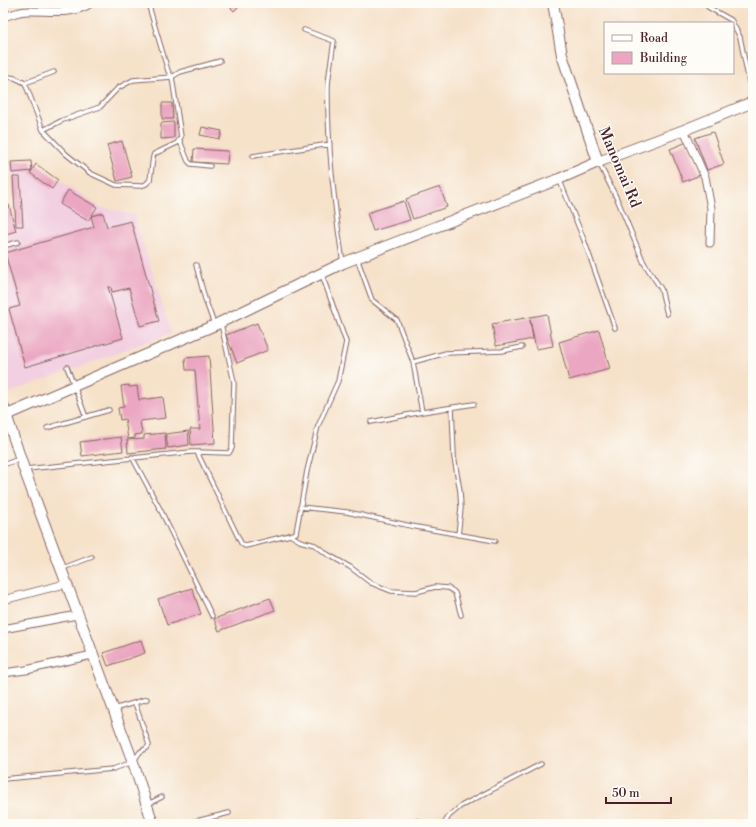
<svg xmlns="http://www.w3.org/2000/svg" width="756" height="827" font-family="'Libre Bodoni',serif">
<rect width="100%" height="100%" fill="#fdfcf7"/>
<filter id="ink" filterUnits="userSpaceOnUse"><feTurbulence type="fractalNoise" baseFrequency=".025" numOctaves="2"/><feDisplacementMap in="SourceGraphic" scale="8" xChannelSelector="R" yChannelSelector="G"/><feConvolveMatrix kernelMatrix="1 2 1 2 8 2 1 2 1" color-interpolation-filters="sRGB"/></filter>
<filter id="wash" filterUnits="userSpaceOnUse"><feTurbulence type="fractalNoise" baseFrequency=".012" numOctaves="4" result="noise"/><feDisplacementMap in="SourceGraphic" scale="16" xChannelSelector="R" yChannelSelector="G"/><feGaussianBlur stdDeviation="0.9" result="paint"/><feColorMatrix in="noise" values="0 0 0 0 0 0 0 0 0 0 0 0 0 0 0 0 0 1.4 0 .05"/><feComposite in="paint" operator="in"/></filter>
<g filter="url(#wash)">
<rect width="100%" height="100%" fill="#f6e1c9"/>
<path fill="#f2cfe1" d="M31,161L100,207L134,215L171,333L5,394L3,386V235L16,231L11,162Z"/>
<g id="blocks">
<path fill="#eba6c1" d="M226,3H239L241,4L234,11Z
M162,103H172L173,119H162Z
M174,122V138L161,139V123Z
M202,127L222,131L220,139L200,135Z
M713,132L724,164L707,170L695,138Z
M122,141L132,177L117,181L107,145Z
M687,142L700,175L683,182L670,149Z
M194,149L228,151L227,164L193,162Z
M31,161L32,171L12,173L11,162Z
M36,164L58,180L52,189L30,173Z
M13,177H20L23,226H16Z
M440,187L447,207L413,219L406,199Z
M68,190L97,207L88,221L60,204Z
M404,201L410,220L373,231L367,213Z
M9,205L16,231L3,235V206Z
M103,213L107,227L131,221L159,321L140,326L129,288L112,292L111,287H108L123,338L25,367L9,309L20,306L5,253L94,227L91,216Z
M547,314L553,346L536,349L530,320L533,339L496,346L492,324Z
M257,323L268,350L237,363L226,335Z
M599,330L610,369L569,380L559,342Z
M209,356L215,443L191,445L190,429H200L195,370H186L185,358Z
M129,385V387L137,386L139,400L163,397L166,418L140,421L142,434L135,435V438L128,439L125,419L120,420L118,408L124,407L121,386Z
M188,431L189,445L168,448L166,434Z
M165,433L166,449L128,453L127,440L144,439V435Z
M121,437L123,451L82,456L80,442Z
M192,588L201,614L167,625L158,599Z
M270,598L275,610L219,631L214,619Z
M141,640L145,653L108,666L103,653Z"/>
</g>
</g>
<g filter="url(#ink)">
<use href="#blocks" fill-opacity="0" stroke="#866362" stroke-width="1"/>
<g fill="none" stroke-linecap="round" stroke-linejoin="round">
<defs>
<path id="lane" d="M708,7L731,20L733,23
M733,24L740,37L753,102
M304,30L334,41C332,56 329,71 328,86C327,145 334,204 343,263
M3,76L15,78L25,83L43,130L66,154L90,173L116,185L141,186L146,184L150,180L153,157L154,154L177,143L181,137L172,77L168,71L148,3
M25,83L54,72
M43,130L63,120L100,107L118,88L133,80L172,77L180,72L220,61
M180,141L188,161L191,164L210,166
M253,156L330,144
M599,163L618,201L644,263L661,289L667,314
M560,181L584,240L615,328
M3,246L18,242
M357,258L372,300L397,320L413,362L422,412L474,404
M196,265L205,299L214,324
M413,362L446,353L502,351L522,347
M67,367L86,417
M452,408L454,457L460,491L461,508L458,535
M371,422L422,412
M47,428L109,410
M197,452L229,453L232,448L234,382L221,324
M132,457L160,509L212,616
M3,465L19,459
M26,469L191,452H197L241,543L245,546L250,545L294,534L296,533L307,471L318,426L338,381L346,342L322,275
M300,507L347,512L411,526L495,541
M290,535L300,541L315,545L327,554L350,567L371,583L391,591L416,592L435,587L448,588L453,591L455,593L461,615
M63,568L92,557
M114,709L147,699
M3,779L113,769L133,762L140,752L147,748L149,745L135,703
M148,804L162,797
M417,821L420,824
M184,824L229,813
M444,824L449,816L461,806L541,764"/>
<path id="street" d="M3,17C11,15 19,11 27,11C47,10 74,16 91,3
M684,130L705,177L711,208L710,243
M3,600L65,584
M3,629L77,615
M3,673L26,670L92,655"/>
<path id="secondary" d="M553,3L562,55L598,162
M3,405L24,469L133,762L153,824
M7,415L215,325L343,263L559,179L598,162L684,130L753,102"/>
</defs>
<use href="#lane" stroke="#866362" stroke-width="5.5"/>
<use href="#street" stroke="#866362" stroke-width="9"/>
<use href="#secondary" stroke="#866362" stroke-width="12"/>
<use href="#lane" stroke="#fff" stroke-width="3.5"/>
<use href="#street" stroke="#fff" stroke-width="7"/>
<use href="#secondary" stroke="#fff" stroke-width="10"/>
</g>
</g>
<g text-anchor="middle" stroke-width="3" stroke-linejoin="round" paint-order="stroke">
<g font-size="15" fill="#4a1f2b" stroke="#fdfcf7">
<text transform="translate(620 167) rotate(67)" y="5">Manomai Rd</text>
</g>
</g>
<rect width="756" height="827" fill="none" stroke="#fdfcf7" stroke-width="16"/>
<rect x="604" y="22" width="130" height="52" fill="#fdfcf7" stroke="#b5a4a5"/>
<rect x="612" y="35" width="20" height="6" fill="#ffffff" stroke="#b5a4a5"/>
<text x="640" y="42" font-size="12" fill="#4a1f2b">Road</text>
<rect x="612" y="52" width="20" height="12" fill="#eba6c1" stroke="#b5a4a5"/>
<text x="640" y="62" font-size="12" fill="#4a1f2b">Building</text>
<path d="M606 797v6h65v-6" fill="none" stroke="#4a1f2b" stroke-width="2"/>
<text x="612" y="797" font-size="12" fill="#4a1f2b" stroke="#fdfcf7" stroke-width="3" paint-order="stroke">50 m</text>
</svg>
